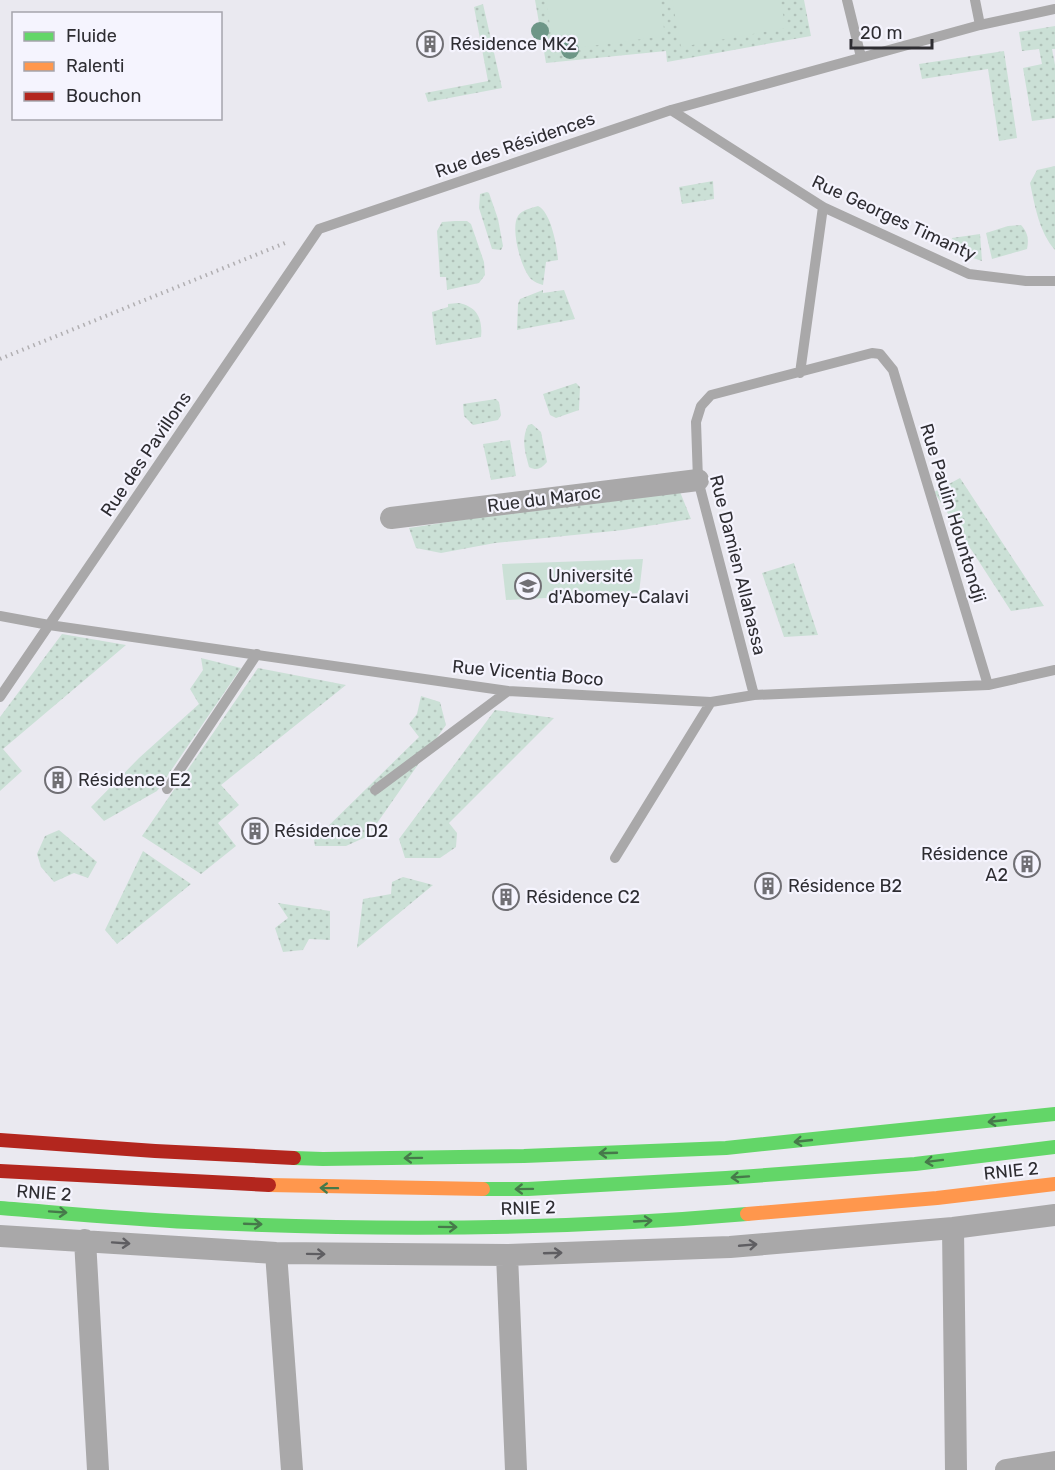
<svg xmlns="http://www.w3.org/2000/svg" width="1055" height="1470" font-family="Rubik,sans-serif">
<defs>
<pattern id="grass-dots" width="8" height="8" patternUnits="userSpaceOnUse" patternTransform="scale(1.5)"><rect width="8" height="8" fill="#cbe0d6"/><path d="M2 2h.1M6 6h.1" fill="none" stroke="#afc0b8" stroke-width="1.8" stroke-linecap="round"/></pattern>
</defs>
<rect width="100%" height="100%" fill="#eae9f0"/>
<path fill="url(#grass-dots)" d="M535,0H804L811,36L667,62L666,51L546,63Z
M483,4L502,88L428,102L425,93L488,81L474,7Z
M1055,26V49H1052L1055,65V118L1032,121L1023,68L1042,64L1039,49L1022,51L1019,32Z
M1004,51L1017,138L999,141L988,69L922,79L919,64Z
M1055,166V250C1039,232 1035,206 1030,183L1037,170Z
M713,181L714,199L682,204L679,187Z
M487,192L489,193L498,219L503,246L501,250L492,249L479,208L480,194Z
M538,206C551,212 557,246 558,260L546,262L543,285C539,284 534,282 531,279C521,269 510,228 518,216C521,210 532,208 538,206Z
M455,221H467L471,224L484,262L485,275L479,283L447,290L446,277H440L437,231L442,222Z
M1021,225C1028,233 1029,239 1027,249L992,259L986,233L1008,226Z
M980,234L982,261L955,252L952,238Z
M543,290V293L564,290L575,319L517,330L518,304L520,299Z
M458,303C477,306 483,319 481,337L436,345L432,312L448,307V304Z
M576,383L580,387L579,410L556,418L550,415L543,394Z
M496,399L499,402L501,415L498,420L473,425L464,416L463,404Z
M532,424L541,432L547,462C541,469 537,471 529,467C525,452 521,440 528,425Z
M510,440L516,476L491,480L483,444Z
M960,478L1044,606L1011,611L934,492Z
M678,487L691,519L623,530L495,543L441,553L416,548L409,528Z
M794,563L818,635L784,637L762,573Z
M62,634L126,645L3,749L22,771L0,791V717Z
M201,658L241,668L157,791L104,821L91,807L139,758L199,704L190,689L203,670Z
M258,668L346,685L221,785L239,805L218,823L236,846L201,874L142,836Z
M421,696L440,702L446,725L438,736L368,836L346,846H315L314,840L419,737L409,724L417,714Z
M495,710L554,718L449,823L457,833L456,847L440,858H405L399,839Z
M59,830L97,862L88,878L74,873L54,882L41,867L37,854L45,836Z
M143,851L191,884L117,944L105,930Z
M403,877L433,885L357,948L363,899L391,894L392,882Z
M278,903L330,911V940L309,939L303,950L283,952L275,928L288,918Z"/>
<path fill="#cbe0d6" d="M546,0H660L665,36L554,51Z
M672,0H780L786,28L681,47Z
M643,559L639,593L506,600L502,564Z"/>
<g fill="none" stroke-linecap="round" stroke-linejoin="round">
<path stroke="#b1afb2" stroke-width="4" stroke-dasharray="1.5 4.5" stroke-linecap="butt" d="M0,359L285,243"/>
<path stroke="#a9a8a9" stroke-width="10" d="M847,0L861,57
M975,0L980,25
M671,110L823,207L969,274L1026,281H1055
M800,373L823,207
M0,616L49,625L508,691L711,702L754,695L988,685L1055,670
M754,695L698,480L696,422L701,406L711,395L872,353L880,354L893,370L988,685
M0,697L319,229L671,110L980,25L1055,9
M167,789L257,654
M375,790L508,691
M615,858L711,702"/>
<path stroke="#a9a8a9" stroke-width="22" d="M391,518L698,480
M953,1228L956,1470
M0,1236L276,1253L507,1255L730,1247L953,1228L1055,1215
M85,1240L98,1470
M276,1253L292,1470
M507,1255L516,1470
M1006,1470L1055,1462"/>
<path stroke="#63d668" stroke-width="14" d="M294,1158L323,1159L524,1156L726,1148L1055,1114
M483,1189H528L726,1178L915,1164L1055,1147
M0,1208C63,1213 127,1219 190,1222C375,1231 562,1230 747,1214"/>
<path stroke="#ff974d" stroke-width="14" d="M269,1185L483,1189
M747,1214L937,1198L1055,1184"/>
<path stroke="#b3261e" stroke-width="14" d="M0,1140L155,1151L294,1158
M0,1171L269,1185"/>
</g>
<g fill="#6d9687">
<circle cx="540" cy="31" r="9"/>
<circle cx="570" cy="50" r="9"/>
</g>
<defs><path id="oneway-shaft" d="M-6 0H5M1.5-3L5.5 0L1.5 3" fill="none" stroke-width="1.6" stroke-linecap="round" stroke-linejoin="round" transform="scale(1.5)"/></defs>
<g stroke="#46794a">
<use href="#oneway-shaft" transform="translate(997 1121) rotate(174)"/>
<use href="#oneway-shaft" transform="translate(803 1141) rotate(174)"/>
<use href="#oneway-shaft" transform="translate(608 1153) rotate(178)"/>
<use href="#oneway-shaft" transform="translate(413 1158) rotate(179)"/>
<use href="#oneway-shaft" transform="translate(934 1161) rotate(173)"/>
<use href="#oneway-shaft" transform="translate(740 1177) rotate(176)"/>
<use href="#oneway-shaft" transform="translate(329 1188) rotate(-179)"/>
<use href="#oneway-shaft" transform="translate(524 1189) rotate(179)"/>
<use href="#oneway-shaft" transform="translate(58 1212) rotate(4)"/>
<use href="#oneway-shaft" transform="translate(643 1221) rotate(-3)"/>
<use href="#oneway-shaft" transform="translate(253 1224) rotate(2)"/>
<use href="#oneway-shaft" transform="translate(448 1227) rotate(1)"/>
</g>
<g stroke="#5f5e62">
<use href="#oneway-shaft" transform="translate(121 1243) rotate(4)"/>
<use href="#oneway-shaft" transform="translate(748 1245) rotate(-5)"/>
<use href="#oneway-shaft" transform="translate(553 1253) rotate(-2)"/>
<use href="#oneway-shaft" transform="translate(316 1254) rotate(1)"/>
</g>
<defs>
<symbol id="building-ring" viewBox="-11 -11 22 22"><circle r="9.5" fill="#f5f4fe" stroke="#706f74" stroke-width="1.5"/><path d="M-4-6H4V6H1V3H-1V6H-4ZM-2.5-4.3h1.7v1.8h-1.7ZM.8-4.3h1.7v1.8H.8ZM-2.5-1h1.7V.8h-1.7ZM.8-1h1.7V.8H.8Z" fill="#706f74"/></symbol>
<symbol id="university-ring" viewBox="-11 -11 22 22"><circle r="9.5" fill="#f5f4fe" stroke="#706f74" stroke-width="1.5"/><path d="M0-5L7-2L0 1L-7-2ZM-4 1L0 2.5L4 1V4Q0 6-4 4Z" fill="#706f74"/></symbol>
</defs>
<g fill-rule="evenodd">
<use href="#building-ring" x="415" y="29" width="30" height="30"/>
<use href="#university-ring" x="513" y="571" width="30" height="30"/>
<use href="#building-ring" x="43" y="765" width="30" height="30"/>
<use href="#building-ring" x="240" y="816" width="30" height="30"/>
<use href="#building-ring" x="1012" y="849" width="30" height="30"/>
<use href="#building-ring" x="753" y="871" width="30" height="30"/>
<use href="#building-ring" x="491" y="882" width="30" height="30"/>
</g>
<g text-anchor="middle" stroke-width="4.5" stroke-linejoin="round" paint-order="stroke">
<g font-size="18" fill="#2e2d32" stroke="#f5f4fe" text-anchor="start">
<text x="450" y="50">Résidence MK2</text>
<text x="548" y="582">Université<tspan x="548" dy="21">d'Abomey-Calavi</tspan></text>
<text x="78" y="786">Résidence E2</text>
<text x="274" y="837">Résidence D2</text>
<text x="1008" y="860" text-anchor="end">Résidence<tspan x="1008" dy="21">A2</tspan></text>
<text x="788" y="892">Résidence B2</text>
<text x="526" y="903">Résidence C2</text>
</g>
<g font-size="18" fill="#2e2d32" stroke="#f5f4fe">
<text transform="translate(515 145) rotate(-19)" y="6">Rue des Résidences</text>
<text transform="translate(894 218) rotate(25)" y="6">Rue Georges Timanty</text>
<text transform="translate(146 454) rotate(-56)" y="6">Rue des Pavillons</text>
<text transform="translate(544 499) rotate(-7)" y="6">Rue du Maroc</text>
<text transform="translate(953 513) rotate(73)" y="6">Rue Paulin Hountondji</text>
<text transform="translate(738 565) rotate(76)" y="6">Rue Damien Allahassa</text>
<text transform="translate(528 673) rotate(5)" y="6">Rue Vicentia Boco</text>
<text transform="translate(1011 1171) rotate(-6)" y="6">RNIE 2</text>
<text transform="translate(44 1193) rotate(4)" y="6">RNIE 2</text>
<text transform="translate(528 1208) rotate(-2)" y="6">RNIE 2</text>
</g>
</g>
<rect x="12" y="12" width="210" height="108" fill="#f5f4fe" stroke="#a5a4ac" stroke-width="1.5"/>
<rect x="24" y="32" width="30" height="9" fill="#63d668" stroke="#a5a4ac" stroke-width="1.5"/>
<text x="66" y="42" font-size="18" fill="#2e2d32">Fluide</text>
<rect x="24" y="62" width="30" height="9" fill="#ff974d" stroke="#a5a4ac" stroke-width="1.5"/>
<text x="66" y="72" font-size="18" fill="#2e2d32">Ralenti</text>
<rect x="24" y="92" width="30" height="9" fill="#b3261e" stroke="#a5a4ac" stroke-width="1.5"/>
<text x="66" y="102" font-size="18" fill="#2e2d32">Bouchon</text>
<path d="M851 39v9h81v-9" fill="none" stroke="#2e2d32" stroke-width="3"/>
<text x="860" y="39" font-size="18" fill="#2e2d32" stroke="#f5f4fe" stroke-width="4.5" paint-order="stroke">20 m</text>
</svg>
